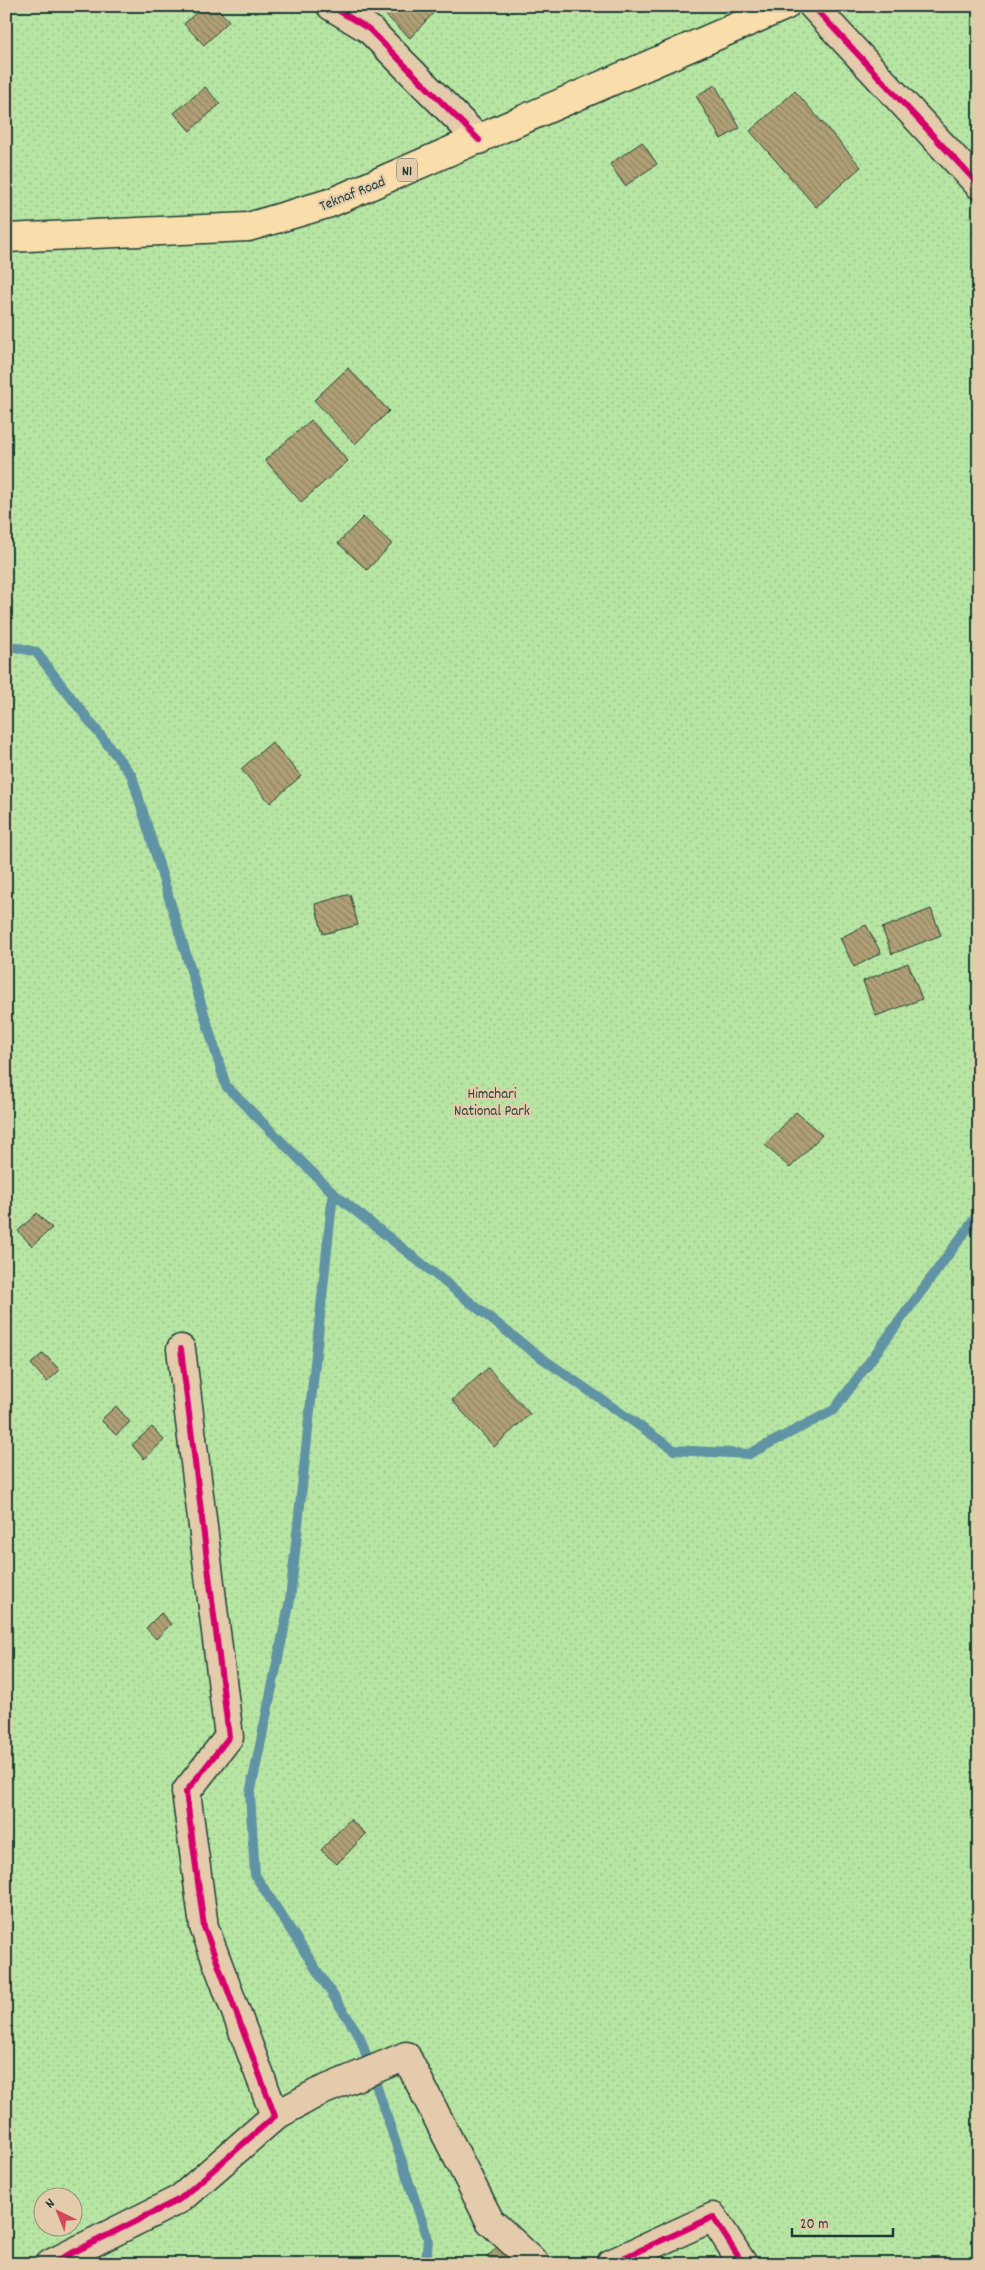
<svg xmlns="http://www.w3.org/2000/svg" width="985" height="2270" font-family="Dekko,sans-serif">
<defs>
<pattern id="park-dots" width="8" height="8" patternUnits="userSpaceOnUse" patternTransform="scale(1.25)"><rect width="8" height="8" fill="#b7e5a3"/><path d="M2 2h.1M6 6h.1" fill="none" stroke="#9dc58d" stroke-width="1.8" stroke-linecap="round"/></pattern>
<pattern id="building-back-hatch" width="6" height="6" patternUnits="userSpaceOnUse" patternTransform="scale(1.25)"><rect width="6" height="6" fill="#b1a076"/><path d="M-1 5l2 2M0 0l6 6M5-1l2 2" fill="none" stroke="#8f8462"/></pattern>
</defs>
<rect width="100%" height="100%" fill="#dcc4a0"/>
<filter id="ink" filterUnits="userSpaceOnUse"><feTurbulence type="fractalNoise" baseFrequency=".02" numOctaves="2"/><feDisplacementMap in="SourceGraphic" scale="10" xChannelSelector="R" yChannelSelector="G"/><feConvolveMatrix kernelMatrix="1 2 1 2 8 2 1 2 1" color-interpolation-filters="sRGB"/></filter>
<g filter="url(#ink)">
<path fill="url(#park-dots)" stroke="#6b916c" fill-rule="evenodd" d="M6,6H979V2264H6ZM42,2198H72V2228H42Z"/>
<g fill="none" stroke-linecap="round" stroke-linejoin="round">
<path stroke="#6193a4" stroke-width="10" d="M6,645L36,652L132,776L226,1086L333,1193L529,1349L674,1450L749,1454L834,1410L979,1213
M333,1193L290,1600L250,1794L255,1875L360,2037L428,2239L426,2264"/>
</g>
<path fill="url(#building-back-hatch)" stroke="#1f3d34" d="M203,6H215L229,21L204,45L184,24Z
M376,6H440L410,38Z
M715,85L740,128L721,139L696,96Z
M205,87L220,104L190,131L174,113Z
M795,91L861,167L816,207L750,131Z
M642,142L657,164L625,186L610,164Z
M348,368L389,411L355,444L314,400Z
M311,420L348,461L301,502L265,460Z
M363,517L392,544L367,570L338,543Z
M272,742L301,776L270,803L241,769Z
M350,894L358,925L323,934L315,904Z
M931,909L941,935L892,954L882,928Z
M866,925L881,953L854,967L840,938Z
M908,963L922,999L876,1016L863,981Z
M796,1112L822,1135L790,1168L765,1145Z
M37,1213L52,1228L32,1246L18,1231Z
M43,1353L60,1370L47,1382L31,1364Z
M488,1368L530,1414L494,1447L452,1400Z
M116,1406L130,1422L116,1435L101,1420Z
M152,1427L164,1440L144,1459L132,1445Z
M161,1613L171,1624L156,1639L146,1628Z
M350,1819L366,1834L337,1864L321,1850Z
M498,2246L516,2264H493L487,2257Z"/>
<g fill="none" stroke-linecap="round" stroke-linejoin="round">
<defs>
<path id="street" d="M331,6L369,29L479,140
M813,6L979,185
M275,2116L317,2093L406,2056L490,2221L536,2264
M50,2264L180,2199L275,2116L204,1927L186,1792L229,1737L181,1349
M610,2264L713,2217L743,2264"/>
<path id="highway" d="M6,238L248,227L330,203L785,6"/>
</defs>
<use href="#street" stroke="#1f3d34" stroke-width="31"/>
<use href="#highway" stroke="#1f3d34" stroke-width="31"/>
<use href="#street" stroke="#e3cbac" stroke-width="28"/>
<use href="#highway" stroke="#f9deab" stroke-width="28"/>
<defs>
<path id="cycleway" d="M331,6L369,29L479,140
M813,6L979,185
M50,2264L180,2199L275,2116L204,1927L186,1792L229,1737L181,1349
M610,2264L713,2217L743,2264"/>
</defs>
<use href="#cycleway" stroke="#e3cbac" stroke-width="9"/>
<use href="#cycleway" stroke="#d6006c" stroke-width="6"/>
</g>
</g>
<g text-anchor="middle" stroke-width="4.5" stroke-linejoin="round" paint-order="stroke">
<rect fill="#e3cbac" stroke="#5a6858" stroke-width="1" x="397" y="158.5" width="20" height="23" rx="4"/>
<g font-size="14" font-weight="bold" fill="#1f3d34">
<text x="407" y="175">N1</text>
</g>
<g font-size="15" fill="#1f3d34" stroke="#e3cbac">
<text transform="translate(352 193) rotate(-22)" y="5">Teknaf Road</text>
</g>
<g font-size="15" fill="#27453a" stroke="#e3cbac">
<text x="492" y="1098">Himchari<tspan x="492" dy="17">National Park</tspan></text>
</g>
</g>
<rect width="985" height="2270" fill="none" stroke="#e3cbac" stroke-width="25"/>
<rect x="12" y="12" width="960" height="2245" fill="none" stroke="#1f3d34" stroke-width="2" filter="url(#ink)"/>
<g transform="translate(58 2212) rotate(317)"><circle r="24" fill="#e3cbac" stroke="#95927c"/>
<path d="M0-4L9 19L0 12L-9 19Z" fill="#d1495b"/>
<text y="-8" font-size="14" font-weight="bold" text-anchor="middle" fill="#1f3d34">N</text>
</g>
<path d="M792 2228v8h101v-8" fill="none" stroke="#1f3d34" stroke-width="2.5"/>
<text x="800" y="2228" font-size="15" fill="#1f3d34" stroke="#e3cbac" stroke-width="4" paint-order="stroke">20 m</text>
</svg>
